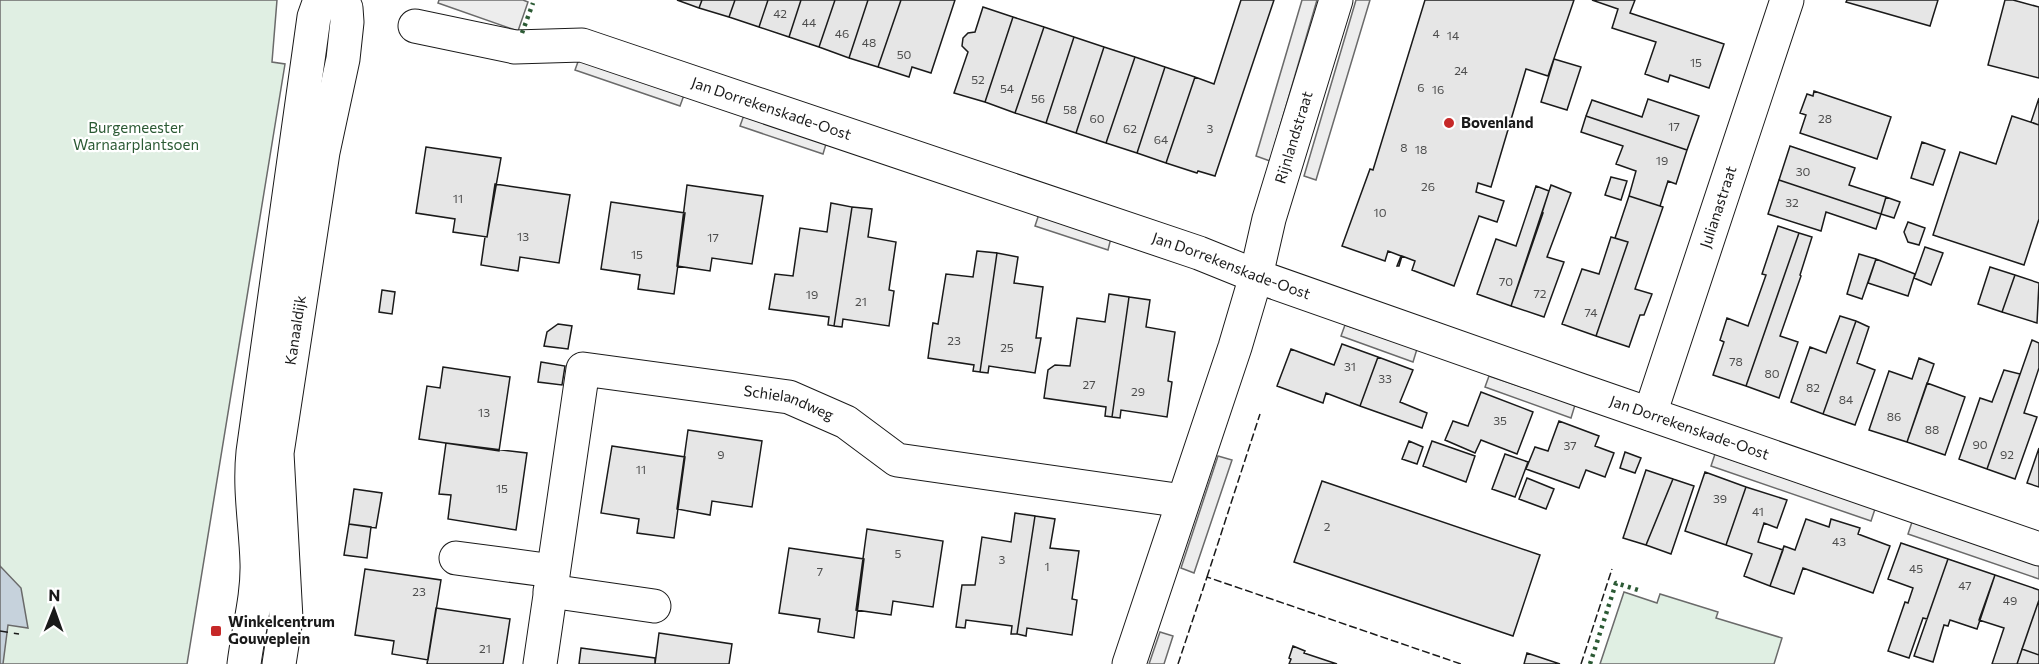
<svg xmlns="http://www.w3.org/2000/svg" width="2039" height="664" font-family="Commissioner,sans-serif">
<rect width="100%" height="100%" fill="#fff"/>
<path fill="#e0efe3" stroke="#6a6a6a" stroke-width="1.5" d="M0,0H277L272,62L285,64L187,664H0Z
M1624,592L1657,603L1660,594L1718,612L1716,618L1782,638L1774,664H1600Z"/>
<path fill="#ededed" stroke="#6a6a6a" stroke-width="1.5" d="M439,0H523L528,2L518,31L438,3Z
M1302,0H1317L1270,161L1256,156Z
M1356,0H1370L1316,180L1304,176Z
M579,59L684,95L680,106L575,70Z
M744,115L826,144L823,154L740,126Z
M1039,214L1111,238L1108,250L1035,226Z
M1345,325L1417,349L1413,362L1341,336Z
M1489,376L1575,405L1571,418L1485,387Z
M1715,454L1875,509L1871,521L1711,466Z
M1218,456L1232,460L1194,573L1181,568Z
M1912,522L2039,566V579L1908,534Z
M1160,632L1173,636L1164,664H1149Z"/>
<path fill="#c6d2dc" stroke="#6a6a6a" stroke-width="1.5" d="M0,566L21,588L28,628L8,625L3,664H0Z"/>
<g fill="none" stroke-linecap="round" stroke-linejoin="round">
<path stroke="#1a1a1a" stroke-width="1.5" stroke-dasharray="8 6" stroke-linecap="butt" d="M0,631L19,634"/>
</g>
<path fill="#e6e6e6" stroke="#1a1a1a" stroke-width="1.5" d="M677,0H702L699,8Z
M702,0H735L729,17L699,8Z
M735,0H768L759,27L729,17Z
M768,0H801L789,37L759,27Z
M801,0H835L819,47L789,37Z
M835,0H868L849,58L819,47Z
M868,0H901L878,67L849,58Z
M901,0H955L931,73L912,67L909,77L878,67Z
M1241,0H1274L1215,176L1198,171L1197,173L1166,163L1195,77L1214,84Z
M1425,0H1574L1548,76L1526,69L1491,187L1478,183L1476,192L1504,201L1497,222L1479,216L1454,286L1412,270L1415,261L1402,256L1399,266H1397L1401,256L1388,251L1385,261L1342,246L1370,169L1373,170Z
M1592,0H1635L1630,13L1724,44L1709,88L1670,75L1668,82L1645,74L1656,42L1612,28L1618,9Z
M1847,0H1938L1930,26L1846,2Z
M2005,0H2013L2039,7V78L1988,65Z
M983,7L1013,17L985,102L954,93L968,52L962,46L963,38L968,33L975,32Z
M1013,17L1044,27L1015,113L985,102Z
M1044,27L1074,37L1046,123L1015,113Z
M1074,37L1104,47L1076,133L1046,123Z
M1104,47L1135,57L1106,143L1076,133Z
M1135,57L1165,67L1137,153L1106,143Z
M1554,59L1581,67L1567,110L1541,102Z
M1165,67L1195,77L1166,163L1137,153Z
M1814,91L1891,117L1877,159L1800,133L1806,115L1800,113L1807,94L1813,96Z
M2039,98V125L2031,122Z
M1648,99L1699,116L1687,150L1586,116L1592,100L1642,117Z
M1586,116L1687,150L1676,184L1668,181L1660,206L1629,196L1636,171L1616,164L1623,146L1581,132Z
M2012,116L2039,125V219L2024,265L1933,235L1960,152L1996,164Z
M1922,142L1945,150L1933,185L1911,178Z
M1790,146L1855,168L1849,185L1886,197L1881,214L1779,180Z
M426,147L501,158L487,237L453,232L455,219L416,213Z
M1611,177L1627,181L1621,200L1605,195Z
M1779,180L1881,214L1876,229L1826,212L1821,231L1768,214Z
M495,184L570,195L559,263L520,257L518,271L481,265L485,237H487Z
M687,185L763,196L752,264L712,258L710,271L677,266Z
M1551,185L1571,193L1547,257L1564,262L1544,317L1511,306Z
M1536,186L1549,191L1542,213H1543L1511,306L1477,294L1496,239L1516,246Z
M1629,196L1663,207L1635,289L1652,294L1644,315H1640L1629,347L1596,336L1628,242L1615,238Z
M1886,197L1900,202L1894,218L1881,214Z
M611,202L685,213L674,294L638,289L640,275L601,269Z
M831,203L852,207L834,326L828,325L829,317L769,309L775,274L793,276L800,228L827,232Z
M852,207L872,209L868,237L896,242L889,290L894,291L889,326L843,319L842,327L834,326Z
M1908,222L1925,228L1919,245L1908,242L1904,232Z
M1778,226L1799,233L1746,386L1713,375L1724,342L1720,340L1727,318L1748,326L1766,275L1762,274Z
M1799,233L1812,237L1800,275L1801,276L1780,336L1798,342L1779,398L1746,386Z
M1611,237L1628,242L1596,336L1562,324L1582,269L1599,274Z
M1925,247L1943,253L1931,285L1914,278Z
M977,251L997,253L980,372L973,371L974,365L928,358L933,323L938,324L946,274L973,277Z
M997,253L1018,257L1014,283L1043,287L1036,338H1041L1035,373L989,366L988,373L980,372Z
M1859,254L1876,259L1862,299L1847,294Z
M1876,259L1915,274L1908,296L1868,283Z
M1990,267L2015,275L2002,312L1978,304Z
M2015,275L2039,283L2037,323L2002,312Z
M382,290L395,292L392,314L379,312Z
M1109,294L1129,297L1112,417L1105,416L1106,407L1044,398L1048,370L1055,365L1070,366L1077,318L1105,322Z
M1129,297L1150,300L1146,327L1175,332L1168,381L1172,382L1167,417L1121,410L1120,418L1112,417Z
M1840,316L1856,321L1823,414L1791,402L1810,347L1826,353Z
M1856,321L1869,327L1857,363L1875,370L1855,425L1823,414Z
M558,324L572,326L568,349L544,346L547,332Z
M2032,340L2039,343V368L2024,413L2037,417L2015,479L1987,469Z
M1342,344L1378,357L1360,406L1326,393L1323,403L1277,386L1291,349L1334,365Z
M1378,357L1413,370L1400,402L1427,413L1422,428L1360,406Z
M1919,358L1934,364L1907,442L1869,430L1889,371L1912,379Z
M541,362L565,366L562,385L538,382Z
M443,367L510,377L499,451L419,439L427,386L440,388Z
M2004,370L2020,374L1987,469L1959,459L1980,398L1992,402Z
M1927,383L1965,397L1945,455L1907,442Z
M1481,392L1533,412L1517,454L1481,440L1475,453L1445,440L1453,421L1468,426Z
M1559,421L1599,436L1595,446L1614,453L1605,477L1586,470L1579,488L1526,469L1535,447L1548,451Z
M688,430L762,441L752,507L712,501L710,515L677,509Z
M1409,441L1423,447L1417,464L1402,459Z
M1432,441L1475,456L1466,482L1423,466Z
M446,443L527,453L516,530L448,519L451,495L439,494Z
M612,446L685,457L674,538L637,533L639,519L601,513Z
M2039,448V487L2027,483Z
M1625,452L1641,458L1635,473L1620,468Z
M1505,454L1528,462L1515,497L1492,489Z
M1646,470L1673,479L1646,545L1623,538Z
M1705,472L1746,487L1726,545L1685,531Z
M1527,478L1554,489L1546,509L1519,499Z
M1673,479L1694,486L1671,554L1646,545Z
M1322,481L1540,555L1513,636L1294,562Z
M1746,487L1787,500L1777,528L1764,523L1758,542L1783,550L1770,586L1744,576L1752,554L1726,545Z
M354,489L382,493L376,528L349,524Z
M1015,513L1035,516L1017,634H1011L1012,626L966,620L965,628L956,627L962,585H975L982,537L1011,542Z
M1035,516L1055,519L1050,548L1079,551L1072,599L1077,600L1072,635L1027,628L1026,636L1017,634Z
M1806,519L1829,527L1831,519L1860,528L1858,534L1890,546L1873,593L1803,568L1794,594L1770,586L1784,546L1795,550Z
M349,524L371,527L367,558L344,555Z
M867,529L943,541L933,607L893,601L891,615L856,610Z
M1901,543L1948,559L1927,619L1923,618L1909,658L1888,651L1905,602L1908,603L1913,588L1888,579Z
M789,548L864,559L854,638L818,632L820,619L779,613Z
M1948,559L1995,575L1977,629L1950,620L1948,626L1944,625L1933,662L1914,656Z
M365,569L441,580L428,660L392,654L394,641L355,635Z
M1995,575L2039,590V600L2017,664H1992L2004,628L1979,620Z
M2039,600V655L2022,649Z
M436,608L510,619L503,664H427Z
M659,633L732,644L729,664H655Z
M1293,646L1305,651L1304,653L1337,664H1289L1291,659L1289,658Z
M581,648L655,658V664H579Z
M2022,649L2039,655V664H2017Z
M1527,653L1560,664H1524Z"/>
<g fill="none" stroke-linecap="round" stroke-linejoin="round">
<defs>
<g id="street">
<path id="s1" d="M415,26L515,47L582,45L1199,253L1256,276L1580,390L2039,549"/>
<path id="s2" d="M1650,414L1787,0"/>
<path d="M456,558L553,571"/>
<path d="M550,591L654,606"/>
<path id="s3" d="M540,664L583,369L789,397L846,422L897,460L1183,501"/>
<path id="s4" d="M1129,664L1235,347L1256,276L1269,219L1336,0"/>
</g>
<g id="secondary">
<path d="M244,664C248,631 258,597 257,563C256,526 249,490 253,452L309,53L314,17L320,0"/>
<path id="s5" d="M279,664L286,619L277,453L323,152L343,59L347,22L346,8L342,0"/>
</g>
</defs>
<use href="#street" stroke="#1a1a1a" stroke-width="35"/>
<use href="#secondary" stroke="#1a1a1a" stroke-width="35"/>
<use href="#street" stroke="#fff" stroke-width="33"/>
<use href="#secondary" stroke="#fff" stroke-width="33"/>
<path stroke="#2b5a34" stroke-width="4.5" stroke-dasharray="3 4.5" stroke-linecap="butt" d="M522,33L533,3
M1590,664L1616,583L1638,590"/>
<path stroke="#1a1a1a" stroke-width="1.5" stroke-dasharray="8 3" stroke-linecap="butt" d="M1207,577L1260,414
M1178,664L1207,577L1461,664
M1581,664L1612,569"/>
</g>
<g fill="#c62828" stroke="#fff" stroke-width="2">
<circle cx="1449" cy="123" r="6"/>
<rect x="210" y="625" width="12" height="12" rx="3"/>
</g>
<g text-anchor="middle" stroke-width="4.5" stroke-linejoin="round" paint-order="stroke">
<g font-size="12" fill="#4d4d4d">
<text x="780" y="18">42</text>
<text x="809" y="27">44</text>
<text x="842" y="38">46</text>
<text x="1436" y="38">4</text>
<text x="1453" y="40">14</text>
<text x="869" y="47">48</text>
<text x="904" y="59">50</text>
<text x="1696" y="67">15</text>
<text x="1461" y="75">24</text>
<text x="978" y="84">52</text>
<text x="1421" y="92">6</text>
<text x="1007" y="93">54</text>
<text x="1438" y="94">16</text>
<text x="1038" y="103">56</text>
<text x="1070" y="114">58</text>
<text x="1097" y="123">60</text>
<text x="1825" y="123">28</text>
<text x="1674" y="131">17</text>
<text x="1130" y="133">62</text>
<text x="1210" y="133">3</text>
<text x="1161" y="144">64</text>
<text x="1404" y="152">8</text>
<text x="1421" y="154">18</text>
<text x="1662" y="165">19</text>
<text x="1803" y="176">30</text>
<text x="1428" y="191">26</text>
<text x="458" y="203">11</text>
<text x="1792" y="207">32</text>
<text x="1380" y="217">10</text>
<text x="523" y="241">13</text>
<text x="713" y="242">17</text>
<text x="637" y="259">15</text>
<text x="1506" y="286">70</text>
<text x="1540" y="298">72</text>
<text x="812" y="299">19</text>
<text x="861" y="306">21</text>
<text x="1591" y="317">74</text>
<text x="954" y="345">23</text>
<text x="1007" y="352">25</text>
<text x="1736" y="366">78</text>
<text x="1350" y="371">31</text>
<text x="1772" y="378">80</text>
<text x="1385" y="383">33</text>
<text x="1089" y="389">27</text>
<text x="1813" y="392">82</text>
<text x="1138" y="396">29</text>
<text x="1846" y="404">84</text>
<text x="484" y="417">13</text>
<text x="1894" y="421">86</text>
<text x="1500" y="425">35</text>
<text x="1932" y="434">88</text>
<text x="1980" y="449">90</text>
<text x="1570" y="450">37</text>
<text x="721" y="459">9</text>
<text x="2007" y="459">92</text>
<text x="641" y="474">11</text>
<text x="502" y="493">15</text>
<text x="1720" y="503">39</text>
<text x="1758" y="516">41</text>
<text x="1327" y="531">2</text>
<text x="1839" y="546">43</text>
<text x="898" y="558">5</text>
<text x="1002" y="564">3</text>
<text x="1047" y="571">1</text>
<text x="1916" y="573">45</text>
<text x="820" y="576">7</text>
<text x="1965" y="590">47</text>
<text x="419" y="596">23</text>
<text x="2010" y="605">49</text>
<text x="485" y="653">21</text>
</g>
<g font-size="15" fill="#1a1a1a" stroke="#fff">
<text dy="5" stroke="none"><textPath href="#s1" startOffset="369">Jan Dorrekenskade-Oost</textPath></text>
<text dy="5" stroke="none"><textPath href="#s4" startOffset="552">Rijnlandstraat</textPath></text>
<text dy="5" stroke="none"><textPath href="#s2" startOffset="218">Julianastraat</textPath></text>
<text dy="5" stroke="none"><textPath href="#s1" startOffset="855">Jan Dorrekenskade-Oost</textPath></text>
<text dy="5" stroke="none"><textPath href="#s5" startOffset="336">Kanaaldijk</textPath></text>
<text dy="5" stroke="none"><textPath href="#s3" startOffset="507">Schielandweg</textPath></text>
<text dy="5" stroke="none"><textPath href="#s1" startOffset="1341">Jan Dorrekenskade-Oost</textPath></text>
</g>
<g font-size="15" font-weight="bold" fill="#1a1a1a" stroke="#fff" text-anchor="start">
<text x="1461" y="128">Bovenland</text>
<text x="228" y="627">Winkelcentrum<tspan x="228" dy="17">Gouweplein</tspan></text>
</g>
<g font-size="15" fill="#2b5a34" stroke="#fff">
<text x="136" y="133">Burgemeester<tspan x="136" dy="17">Warnaarplantsoen</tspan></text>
</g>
</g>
<g transform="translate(54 610) rotate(1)" stroke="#ffffff" stroke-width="4.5" paint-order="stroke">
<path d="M0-4.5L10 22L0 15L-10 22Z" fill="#1a1a1a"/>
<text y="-9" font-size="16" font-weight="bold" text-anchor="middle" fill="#1a1a1a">N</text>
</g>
</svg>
